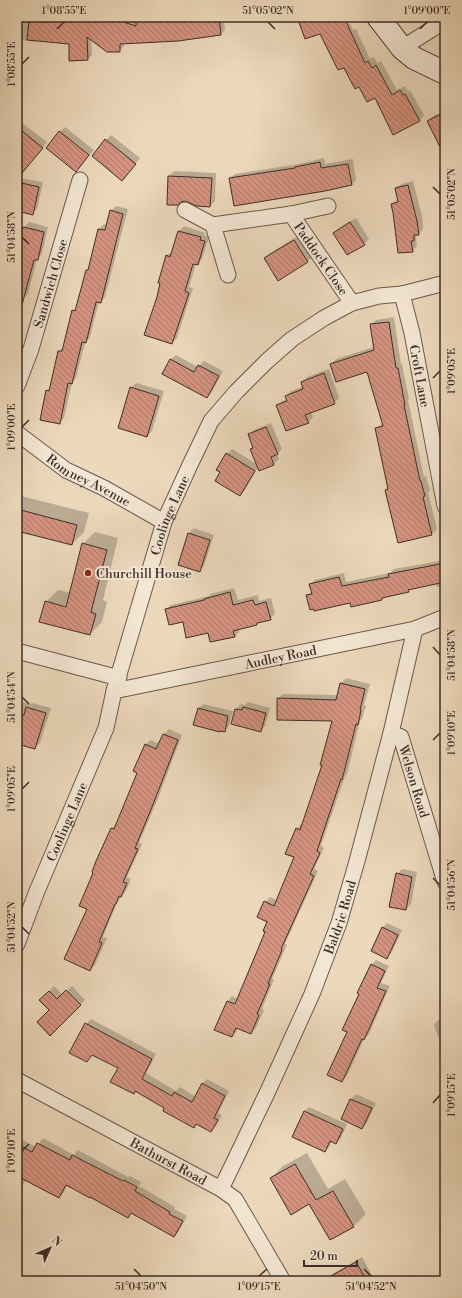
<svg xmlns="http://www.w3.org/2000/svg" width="462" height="1298" font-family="'Libre Bodoni',serif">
<defs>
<pattern id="building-back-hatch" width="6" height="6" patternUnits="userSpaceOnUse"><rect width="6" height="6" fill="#d59380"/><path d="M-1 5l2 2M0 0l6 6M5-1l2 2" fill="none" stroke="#ae7869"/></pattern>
</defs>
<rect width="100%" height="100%" fill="#ecd8bb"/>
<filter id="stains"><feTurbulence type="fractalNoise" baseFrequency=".005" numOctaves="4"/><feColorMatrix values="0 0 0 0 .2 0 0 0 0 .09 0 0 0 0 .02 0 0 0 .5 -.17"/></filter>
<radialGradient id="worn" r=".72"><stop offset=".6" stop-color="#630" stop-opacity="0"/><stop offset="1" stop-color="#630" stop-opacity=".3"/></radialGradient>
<path fill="#0003" d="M17,17H126L137,20L140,17H224L225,30L221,34L124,43V46L119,51L91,39L92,55L87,59L70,43L37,40L35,42L17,39Z
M298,17H344L347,25L350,23L353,30L356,29L370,59L374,57L377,63L381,61L397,90L405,86L408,91L410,90L424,115L420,120L376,96L360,85L344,66L320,33Z
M445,111V147L428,121L433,116Z
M17,119L47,142L34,158L17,153Z
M65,127L94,150L76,171L60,132Z
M111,135L140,158L127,175L106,140Z
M324,158L325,164L353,159L356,180L352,184L230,178L235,174L299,164Z
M174,171L216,173L215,201L210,206L169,176Z
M24,179L43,182L37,209L32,214L17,210V191L19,184Z
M413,181L422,216L423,229L416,237L417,246L412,251L392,204L399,199L396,188L401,184Z
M116,206L128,209L105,297L100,302H99L90,337L85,343L76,378L72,383L64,418L59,423L47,391L51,387L59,351L65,346L73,311L77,306L87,270L90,267L99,229L104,224L107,225L111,211Z
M356,218L369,239L364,244L335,233L339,228Z
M29,222L48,227L42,254L37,259L28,294L22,299L17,320V262L24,227Z
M184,226L205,233L204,235L209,237L202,259L198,264H196L189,287L193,288L177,338L172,343L158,297L161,283L159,282L167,255L173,251L179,231Z
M299,235L312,257L307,262L265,258L270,253Z
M445,299V323L440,304Z
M394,317L401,364H402L409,399L408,400L424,477L426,476L430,491L428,492L437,529L432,534L399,542L386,490L389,488L377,428L383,423L368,371L331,364L336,359L374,347L371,325L376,320Z
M176,355L198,367L204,361L223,371L212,392L207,397L164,373L171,359Z
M329,369L339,398L334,403L311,412L313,417L308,422L277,406L282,401L287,399L286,396L291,391L303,387L302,382L307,377Z
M136,383L164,391L152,431L147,436L131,388Z
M271,423L282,449L277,454L279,459L274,464L260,470L258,467L245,490L240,495L222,472L227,454L232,449L257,464L251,449L254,447L249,435L254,430Z
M17,495L89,513L84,532L72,544L17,530Z
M194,528L214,535L204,566L199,571L189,533Z
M95,532L118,538L103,600L107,602L102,622L90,634L46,602L58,590L71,593L83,544Z
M445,560V585L437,587L436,583L411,588L408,591L385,596L382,599L351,601L308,595L312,591L310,585L315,580L344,573L346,582L390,573L394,569Z
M234,588L238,600L258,595L259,601L271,598L275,614L270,619L260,621L257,624L239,629V632L235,637L209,632L183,620L166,609L171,605L209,596L210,594Z
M346,678L370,684L364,705L366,706L362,719L360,721L347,774L345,776L321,846L324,848L314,869L318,871L285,944L287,945L272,979H274L262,1009L264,1010L256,1028L251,1033L238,1028L237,1031L232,1036L215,1029L228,1001L232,996L238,999L266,931L269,921L265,902L270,897L277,900L295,857L297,829L301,824L303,825L323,764L333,720L278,699L283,694L338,695L341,683Z
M445,700V714L442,703Z
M17,701L30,704L32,703L51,708L40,743L35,748L17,743Z
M248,702L270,708L265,726L260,731L236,709L241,704L245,705Z
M203,704L233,711L229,726L224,731L198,709Z
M445,718V733L442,721Z
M169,729L182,735L157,801L139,843L142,844L127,877L131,879L126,891L118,901L103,937L107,938L95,965L90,970L88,908L95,872L93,871L112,828L117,823L139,772L146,745L150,740L160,744L164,734Z
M402,869L417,872L411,904L406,909L397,874Z
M387,923L402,930L392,952L387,957L382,928Z
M376,960L389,966L381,983L390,986L369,1034L364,1039L347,1076L342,1081L349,1032L361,994L372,965Z
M54,986L63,995L72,986L85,1000L50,1034V1010L41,1000Z
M445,1017V1056L434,1025L438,1020Z
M91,1019L156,1054L146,1073L176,1091L180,1087L196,1097L202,1084L207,1079L229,1091L218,1113L222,1115L216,1126L211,1131L197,1124L194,1127L166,1108L136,1090L133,1093L119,1067L93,1054L87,1061L86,1024Z
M445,1067V1078L442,1071Z
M356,1094L376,1103L367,1123L362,1128L342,1119L351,1099Z
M309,1107L347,1124L341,1138L336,1143L332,1141L330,1146L325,1151L304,1112Z
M17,1137L36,1147L43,1138L74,1155L78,1150L128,1177L130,1176L141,1182L139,1186L175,1207L174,1209L187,1216L179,1231L174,1236L132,1212L128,1217L67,1185L64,1192L59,1197L26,1180L22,1187L17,1192Z
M307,1153L328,1189L345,1179L366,1214L354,1226L330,1239L310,1203L271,1178L283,1166Z
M362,1257L375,1281H331L329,1278L334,1273Z
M233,1275L237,1281H223Z"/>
<path fill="url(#building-back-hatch)" stroke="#3d2e28" d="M44,17H63L66,19L89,21L96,17L114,19L136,26V20H141L145,17H170V19L190,17H219L221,35L178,41L120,44V52H107L87,37L88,60L69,61V44L27,40L29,21H37V18Z
M297,17H344L365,63L368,61L372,68L376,65L392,95L400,90L403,95L405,94L420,121L393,135L375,98L367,102L359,87L355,89L344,68L338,70L320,34L305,39Z
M445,112V157L427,121Z
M17,127L43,148L17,179Z
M59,131L89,155L76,172L46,148Z
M105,139L136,164L122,181L92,156Z
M320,162L321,168L348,164L352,185L325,191L234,206L229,178L295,168V167Z
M168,176L212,178L210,207L197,206L185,201L181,202L178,205H167Z
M17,182L39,187L33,215L17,211Z
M408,185L417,221L419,235H414V241H411L413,252L398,253L393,213L391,204L398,202L395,188Z
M110,210L123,214L101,303L96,302L86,343L82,342L72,384L68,383L60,424L40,420L46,390L49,391L58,351H62L72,310L75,311L86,270H88L98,229L105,230Z
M350,222L365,245L347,255L333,233Z
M23,227L44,232L38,260H34L22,305L17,304V257Z
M178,231L201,237L200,240L205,241L198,265L193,264L185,291L189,293L172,344L144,335L157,297L160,283H158L166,255L170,257Z
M294,240L308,262L278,281L264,258Z
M389,322L396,368H398L405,405H404L420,481H421L425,496L423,497L432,535L398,543L385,490L388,489L375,428L383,426L367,372L336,382L330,364L374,350L370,324Z
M170,359L194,372L198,365L219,376L207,398L162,374Z
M324,373L335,404L305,415L309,423L286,431L276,405L287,401L285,396L303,389L301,382Z
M130,387L159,396L147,437L118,428Z
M266,427L278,454L271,457L274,465L259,471L250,449L253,448L248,434Z
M226,453L255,471L240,496L215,481L220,472L216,470Z
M17,509L77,525L72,545L17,531Z
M188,533L210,540L200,572L178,565Z
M82,543L107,550L91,612L96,614L90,635L39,622L45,601L66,607Z
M445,563V582L408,590L409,592L382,598V600L351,607L350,603L314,611L313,609L310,610L306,595L312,594L309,584L339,577L342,586L389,577L388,574Z
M230,592L233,605L253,600L255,605L266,602L271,620L257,623V625L233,631L235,637L210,642L208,633L186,638L183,622L169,625L165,609L204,600V599Z
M340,683L365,689L360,710H361L358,725L356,724L342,780L341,779L317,851L320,853L310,874L314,876L281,949L282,950L268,984H270L257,1014L259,1015L251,1034L236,1028L232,1037L214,1030L227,1001L235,1004L265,932L263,931L267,922L257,917L264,901L274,906L294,857L285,854L296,828L300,830L322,765H320L332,721L277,720V698L336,700Z
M26,707L46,713L35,749L17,744L21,732L17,730V713L24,715Z
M243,707L266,713L261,732L231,724L235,709L242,710Z
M198,708L228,716L225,732L221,731L220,732L193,725Z
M163,734L178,740L152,807L135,848L138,849L123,882L127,883L121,897L119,896L116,904H115L99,942L102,943L90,971L64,959L87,909L79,906L93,873L92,872L96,861L111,828L114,829L137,773L133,771L145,744L156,749Z
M396,873L412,877L406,910L389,907Z
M382,927L398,935L387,959L371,951Z
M371,964L385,971L377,988L386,991L364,1040L362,1039L342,1082L327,1075L347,1032L342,1030L343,1028L359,994L357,993Z
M66,990L81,1005L50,1036L37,1022L49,1010L39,1000L49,991L57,999Z
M85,1023L152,1059L142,1079L172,1096L174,1092L192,1102L202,1083L225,1096L214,1118L218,1120L211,1132L196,1124L194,1128L163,1111L164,1108L135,1091L134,1094L110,1082L118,1068L92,1055L87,1062L69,1053Z
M350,1099L372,1108L362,1129L341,1119Z
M304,1111L343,1129L336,1144L330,1141L325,1152L292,1137Z
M37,1143L70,1160L72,1155L123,1181L124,1180L137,1187L135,1191L170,1212L169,1214L183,1221L174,1237L131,1213L128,1218L90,1197V1198L66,1185L59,1198L17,1176V1144L32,1152Z
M295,1164L316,1200L333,1191L354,1227L330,1240L309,1204L291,1215L270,1178Z
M356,1262L367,1281H322Z"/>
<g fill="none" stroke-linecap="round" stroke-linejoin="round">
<defs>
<g id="street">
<path d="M402,48L445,21"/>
<path d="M185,210L213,225L228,275"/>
<path id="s1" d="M291,214L352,303"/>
<path d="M213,225L291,214L328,206"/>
<path id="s2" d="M402,294L412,333L445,506"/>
<path id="s3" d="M17,386L31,349L80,180"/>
<path id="s4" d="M17,433L66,470L104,488L164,522"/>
<path d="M17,651L119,678"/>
<path id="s5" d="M114,691L415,629L445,617"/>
<path id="s6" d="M391,733L401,737L445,882"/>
<path id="s7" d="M17,944L37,891L106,728L114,691L164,522L189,467L211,421L236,392L267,361L292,339L324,318L352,303L379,296L402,294L445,283"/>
<path id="s8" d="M17,1080L221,1189L235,1199L283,1281"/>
<path id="s9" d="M221,1189L268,1091L312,994L339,923L357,861L391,733L415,629"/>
</g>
<path id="secondary" d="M378,17L402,48L414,58L445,73"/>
</defs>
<use href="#street" stroke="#69584d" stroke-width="17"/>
<use href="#secondary" stroke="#3d2e28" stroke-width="24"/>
<use href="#street" stroke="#f3e6d3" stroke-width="15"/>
<use href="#secondary" stroke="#f3e6d3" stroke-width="22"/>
</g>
<path fill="none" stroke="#3d2e28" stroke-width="1.5" d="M268,22L275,29M57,29L64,22M420,29L427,22M22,64L29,57M433,187L440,194M22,237L29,244M433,378L440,371M22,427L29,420M433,647L440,655M22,697L29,704M433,740L440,733M22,789L29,782M433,878L440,885M22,927L29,934M433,1103L440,1095M22,1151L29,1144M134,1269L141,1276M364,1269L371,1276M259,1276L267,1269"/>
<circle fill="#8f2418" stroke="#f3e6d3" stroke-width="1.5" cx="88" cy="573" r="4"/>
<g text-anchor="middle" stroke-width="4" stroke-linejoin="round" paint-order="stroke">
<g font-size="13" fill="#3d2e28" stroke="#f3e6d3">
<text dy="5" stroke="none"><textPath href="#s1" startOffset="54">Paddock Close</textPath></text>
<text dy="5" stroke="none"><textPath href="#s3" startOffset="108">Sandwich Close</textPath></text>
<text dy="5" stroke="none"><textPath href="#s2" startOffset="84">Croft Lane</textPath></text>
<text dy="5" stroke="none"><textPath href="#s4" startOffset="86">Romney Avenue</textPath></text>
<text dy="5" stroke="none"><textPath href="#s7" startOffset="456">Coolinge Lane</textPath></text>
<text dy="5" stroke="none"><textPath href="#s5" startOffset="170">Audley Road</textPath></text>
<text dy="5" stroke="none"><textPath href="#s6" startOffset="57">Welson Road</textPath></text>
<text dy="5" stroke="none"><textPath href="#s7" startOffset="132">Coolinge Lane</textPath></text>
<text dy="5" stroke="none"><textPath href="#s9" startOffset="297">Baldric Road</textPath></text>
<text dy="5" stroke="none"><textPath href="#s8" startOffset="172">Bathurst Road</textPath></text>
</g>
<g font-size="13" fill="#3d2e28" stroke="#f3e6d3" text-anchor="start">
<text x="96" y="578">Churchill House</text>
</g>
</g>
<rect width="462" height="1298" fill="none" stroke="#ecd8bb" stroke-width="44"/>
<g transform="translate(50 1248) rotate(45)" stroke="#f3e6d3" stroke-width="3" paint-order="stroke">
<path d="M0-3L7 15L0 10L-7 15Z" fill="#3d2e28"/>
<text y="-6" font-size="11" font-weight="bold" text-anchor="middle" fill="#3d2e28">N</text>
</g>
<path d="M304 1260v6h53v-6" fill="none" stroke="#3d2e28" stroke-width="2"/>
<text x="310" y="1260" font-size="12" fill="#3d2e28" stroke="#f3e6d3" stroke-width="3" paint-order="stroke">20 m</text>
<rect x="22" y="22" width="418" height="1254" fill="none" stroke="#3d2e28" stroke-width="1.5"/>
<g font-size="10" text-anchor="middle" fill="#3d2e28">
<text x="64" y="14">1°08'55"E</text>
<text x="268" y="14">51°05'02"N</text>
<text x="427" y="14">1°09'00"E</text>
<text transform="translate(11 64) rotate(-90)" y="4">1°08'55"E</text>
<text transform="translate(451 194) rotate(-90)" y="4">51°05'02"N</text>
<text transform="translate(11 237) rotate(-90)" y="4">51°04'58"N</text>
<text transform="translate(451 371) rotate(-90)" y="4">1°09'05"E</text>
<text transform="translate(11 427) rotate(-90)" y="4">1°09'00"E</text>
<text transform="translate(451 655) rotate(-90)" y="4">51°04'58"N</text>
<text transform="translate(11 697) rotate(-90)" y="4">51°04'54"N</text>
<text transform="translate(451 733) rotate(-90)" y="4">1°09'10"E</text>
<text transform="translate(11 789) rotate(-90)" y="4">1°09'05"E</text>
<text transform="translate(451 885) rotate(-90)" y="4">51°04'56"N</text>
<text transform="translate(11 927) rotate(-90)" y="4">51°04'52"N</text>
<text transform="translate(451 1095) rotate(-90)" y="4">1°09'15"E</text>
<text transform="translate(11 1151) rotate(-90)" y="4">1°09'10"E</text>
<text x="141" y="1290">51°04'50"N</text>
<text x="259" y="1290">1°09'15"E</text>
<text x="371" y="1290">51°04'52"N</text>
</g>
<rect width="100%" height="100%" filter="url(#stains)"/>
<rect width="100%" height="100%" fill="url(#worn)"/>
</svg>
